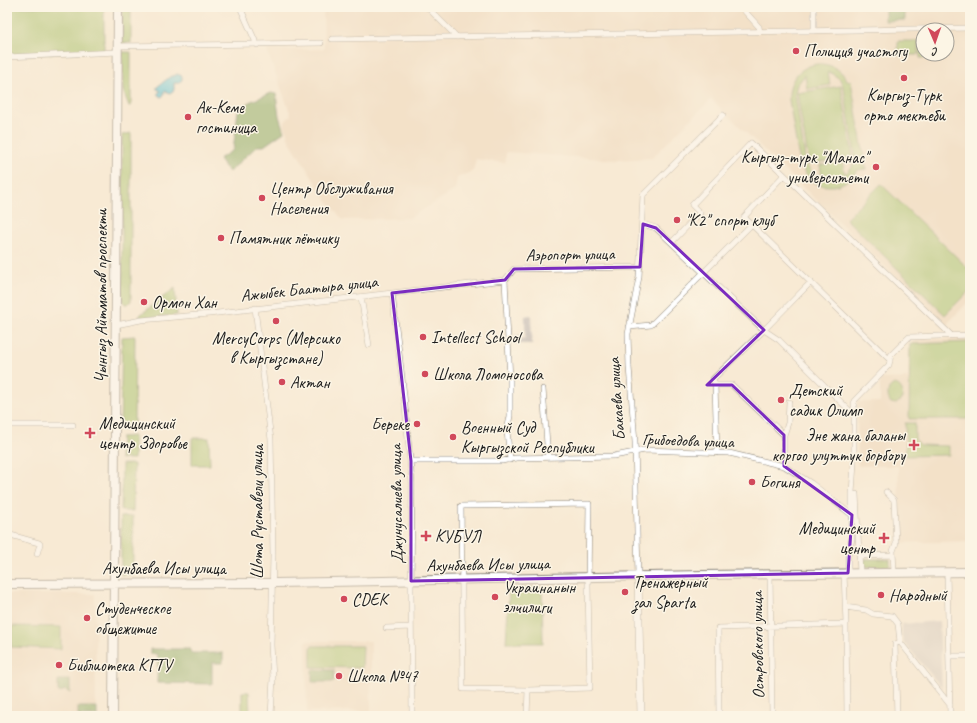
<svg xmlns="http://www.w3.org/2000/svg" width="977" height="723" font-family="Caveat,sans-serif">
<rect width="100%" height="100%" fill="#fcf5e5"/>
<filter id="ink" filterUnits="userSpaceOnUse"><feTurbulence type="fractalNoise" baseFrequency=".025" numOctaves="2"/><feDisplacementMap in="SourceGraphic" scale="8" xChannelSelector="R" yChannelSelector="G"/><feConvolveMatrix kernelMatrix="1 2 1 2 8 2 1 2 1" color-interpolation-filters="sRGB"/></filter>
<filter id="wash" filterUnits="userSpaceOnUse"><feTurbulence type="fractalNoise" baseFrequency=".012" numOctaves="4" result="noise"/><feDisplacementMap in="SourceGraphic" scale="16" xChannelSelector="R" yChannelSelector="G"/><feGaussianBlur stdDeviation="0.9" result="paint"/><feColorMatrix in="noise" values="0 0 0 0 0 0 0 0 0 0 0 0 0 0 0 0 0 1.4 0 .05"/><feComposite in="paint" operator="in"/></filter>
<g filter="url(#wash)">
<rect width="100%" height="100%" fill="#f8ead4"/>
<path fill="#edd7bb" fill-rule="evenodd" d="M323,7H970V300L946,325L711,99L652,158L617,160L506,152L505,163L476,159L473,171L457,178L455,190L409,218L343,220L327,201L289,140L284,123L291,115L267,50L324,49ZM923,30H947V54H923Z
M925,339H970V541L900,543L898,466H858L857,402H880V379L908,378L909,346L913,341Z
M7,594H95L96,716H7Z
M306,641H371V711L307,712Z"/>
<path fill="#ccc2b9" d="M531,315L532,344H515V335H520V339L525,338V316Z
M939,621L942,688L903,641L902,635V624Z"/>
<path fill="#a1c068" stroke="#5e6e42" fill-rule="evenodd" d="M7,7H104V51L7,56Z
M122,7H131V43H122Z
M947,37L948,57L920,58L919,38H923V54H947Z
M898,41H918V55H898Z
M122,52H131V106H129L123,91Z
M816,64C830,63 841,69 848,81H851L866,169L857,170C852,179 843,185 833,186C801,188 799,159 795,136C793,124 791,112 789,100C788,82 797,68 816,64ZM828,71L840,79L844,89L855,155L852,167L845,174L842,161L820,165L822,178L813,174L806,164L795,93L797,85L805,75L807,89L830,85Z
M841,86L853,157L809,164L797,93Z
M131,133V301L128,304H125L122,300V135Z
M881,184L970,270V290L945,315L846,219Z
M175,288L177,315L140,318V315Z
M135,336L134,429H120L122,337Z
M970,342V419H909L910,344Z
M895,384C903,386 904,394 901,400L896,404L891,403C886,397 887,386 895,384Z
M905,423H915V439L921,445L949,446V455L906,456Z
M134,436V459H120L121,437Z
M192,438H209L210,465H192Z
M122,464H134L133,511H121Z
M133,516V575H121V517Z
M865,559H890V566L865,567L863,566V561Z
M542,587L543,643H506L509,588Z
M12,626L61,627V649L11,647Z
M311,646H363L362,668L311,667Z
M242,692H249L250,715H242Z"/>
<path fill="#80a65c" stroke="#4e613c" d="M885,7H905V20L885,21Z
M271,93L276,94L279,116L284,132L264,146H257L229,172L219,159L233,150L238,111L249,102Z
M150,649H190L191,653H223V663H212V684L157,683L158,654H150Z
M312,670H334V682H312Z
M58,680H70V693L65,690L60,693L58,691Z
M78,707H97V716H78Z"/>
<path fill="#60c7dc" stroke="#3e727c" d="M177,74L182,76V80L178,83H174V90L170,93L164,91V95L161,97L158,95V93L161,91L157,89V87L171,76H174Z"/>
</g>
<g filter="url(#ink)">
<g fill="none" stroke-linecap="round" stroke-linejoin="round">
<defs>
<path id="minor" d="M240,7L257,45
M427,7L457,37
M741,7L759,27L760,32
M814,7V31
M332,39L970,28
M118,46L321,43
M7,57L118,52
M784,175L744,217L890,360
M643,224L656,228L764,330L779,340L853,414
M672,242L700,213L692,205L751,143L951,335
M505,280L510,380V416L507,431L510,460
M505,280L514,269L640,267
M392,293L404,395L412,483L411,591L412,716
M361,297L369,345
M255,308L271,440L273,555L271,645L273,678L271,716
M116,325L141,320L209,314L505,280
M629,327L651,325L752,224
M715,385H732L784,435V466
M543,389L548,458
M7,425H73
M784,435L788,423L789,402
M717,453L715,385L713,379L764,330L811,282
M411,461H502L516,458L614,456L645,450L729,453L784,466L811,483L852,515
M886,492L894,500L896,543L893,551L894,573
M856,494L860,573
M589,504L588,586L590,688L528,690L463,689L461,506Z
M7,534L39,543L40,544L37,554
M859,556L893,555
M844,573L846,624L847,716
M848,573V556L852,539V493L854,463V401L889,365L891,355L909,337L970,335
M947,573L950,716
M770,574L772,716
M638,576L635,442L629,367L628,334L639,277L643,195L723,115
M845,607L866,610L873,614L892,616L898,624L900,642L950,705
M386,628L411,627
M949,656H970
M527,716L528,690
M719,716L718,628L846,624
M897,716L895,644L900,642"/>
<path id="secondary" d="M638,576L641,716"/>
<path id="primary" d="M7,584L277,583L703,575L970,572
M113,716L118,7"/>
</defs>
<use href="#minor" stroke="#8a8378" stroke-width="6"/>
<use href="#secondary" stroke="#8a8378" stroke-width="8"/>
<use href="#primary" stroke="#8a8378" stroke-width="10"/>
<use href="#minor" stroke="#fff" stroke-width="5"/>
<use href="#secondary" stroke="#fff" stroke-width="7"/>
<use href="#primary" stroke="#fff" stroke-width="8"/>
</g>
</g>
<path d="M0 0H977V723H0ZM643,224L656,228L764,330L707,385H732L784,435V466L852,515L848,573L411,581V461L392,293L505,280L514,269L640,267Z" fill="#f8ead4" fill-opacity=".55" fill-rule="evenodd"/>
<path fill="none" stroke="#7b2cbf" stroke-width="3" stroke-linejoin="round" d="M643,224L656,228L764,330L707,385H732L784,435V466L852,515L848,573L411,581V461L392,293L505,280L514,269L640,267Z"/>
<g fill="#d1495b" stroke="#fcf5e5" stroke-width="1.5">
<circle cx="796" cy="51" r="4"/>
<circle cx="904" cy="78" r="4"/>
<circle cx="188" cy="117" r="4"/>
<circle cx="876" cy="167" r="4"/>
<circle cx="262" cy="198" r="4"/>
<circle cx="677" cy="220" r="4"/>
<circle cx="221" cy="238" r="4"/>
<circle cx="144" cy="302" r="4"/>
<circle cx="276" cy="321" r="4"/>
<circle cx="423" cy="337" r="4"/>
<circle cx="425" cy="374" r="4"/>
<circle cx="282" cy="382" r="4"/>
<circle cx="781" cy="400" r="4"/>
<circle cx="417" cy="424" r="4"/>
<path d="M88 427h4v4h4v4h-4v4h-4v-4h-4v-4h4z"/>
<circle cx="453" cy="437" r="4"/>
<path d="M912 439h4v4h4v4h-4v4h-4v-4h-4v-4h4z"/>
<circle cx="752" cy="482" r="4"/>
<path d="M424 530h4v4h4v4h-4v4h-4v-4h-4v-4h4z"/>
<path d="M882 532h4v4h4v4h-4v4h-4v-4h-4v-4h4z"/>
<circle cx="625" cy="592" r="4"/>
<circle cx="881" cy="595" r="4"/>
<circle cx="495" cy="597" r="4"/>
<circle cx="344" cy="599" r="4"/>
<circle cx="87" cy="618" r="4"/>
<circle cx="59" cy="665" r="4"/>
<circle cx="339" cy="676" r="4"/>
</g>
<g text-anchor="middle" stroke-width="3" stroke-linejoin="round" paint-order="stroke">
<g font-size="17" fill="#1c1c1c" stroke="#fcf5e5" text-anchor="start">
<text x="804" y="57">Полиция участогу</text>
<text x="904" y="101" text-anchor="middle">Кыргыз-Түрк<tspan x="904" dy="20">орто мектеби</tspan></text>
<text x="196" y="113">Ак-Кеме<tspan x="196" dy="20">гостиница</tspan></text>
<text x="868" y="163" text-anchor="end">Кыргыз-түрк "Манас"<tspan x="868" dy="20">университети</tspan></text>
<text x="270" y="194">Центр Обслуживания<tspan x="270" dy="20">Населения</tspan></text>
<text x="685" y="226">"К2" спорт клуб</text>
<text x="229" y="244">Памятник лётчику</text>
<text x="152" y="308">Ормон Хан</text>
<text x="431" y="343">Intellect School</text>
<text x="276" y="344" text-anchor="middle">MercyCorps (Мерсико<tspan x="276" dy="20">в Кыргызстане)</tspan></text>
<text x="433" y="380">Школа Ломоносова</text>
<text x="290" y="388">Актан</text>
<text x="789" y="396">Детский<tspan x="789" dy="20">садик Олимп</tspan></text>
<text x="99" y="429">Медицинский<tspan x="99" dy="20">центр Здоровье</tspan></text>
<text x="409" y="430" text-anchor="end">Береке</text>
<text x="461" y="433">Военный Суд<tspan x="461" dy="20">Кыргызской Республики</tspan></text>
<text x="905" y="441" text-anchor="end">Эне жана баланы<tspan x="905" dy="20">коргоо улуттук борбору</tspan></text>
<text x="760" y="488">Богиня</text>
<text x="875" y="534" text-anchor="end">Медицинский<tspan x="875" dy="20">центр</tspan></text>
<text x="435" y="542">КУБУЛ</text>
<text x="633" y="588">Тренажерный<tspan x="633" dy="20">зал Sparta</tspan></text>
<text x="503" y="593">Украинанын<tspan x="503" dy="20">элчилиги</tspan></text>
<text x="889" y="601">Народный</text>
<text x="352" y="605">CDEK</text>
<text x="95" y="614">Студенческое<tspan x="95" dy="20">общежитие</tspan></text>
<text x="67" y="671">Библиотека КГТУ</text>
<text x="347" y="682">Школа №47</text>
</g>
<g font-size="17" fill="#1c1c1c" stroke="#fcf5e5">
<text transform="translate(570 254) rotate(-1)" y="6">Аэропорт улица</text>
<text transform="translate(309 288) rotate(-6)" y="6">Ажыбек Баатыра улица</text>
<text transform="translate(101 296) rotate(-90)" y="6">Чынгыз Айтматов проспекти</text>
<text transform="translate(616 399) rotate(-94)" y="6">Бакаева улица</text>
<text transform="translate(688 440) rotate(2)" y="6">Грибоедова улица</text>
<text transform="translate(396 504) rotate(-91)" y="6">Джунусалиева улица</text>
<text transform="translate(257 512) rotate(-90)" y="6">Шота Руставели улица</text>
<text transform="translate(488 564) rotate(-1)" y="6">Ахунбаева Исы улица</text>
<text x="164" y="574">Ахунбаева Исы улица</text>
<text transform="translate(757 645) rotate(-91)" y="6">Островского улица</text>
</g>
</g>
<rect width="977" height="723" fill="none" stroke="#fcf5e5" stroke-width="24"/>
<g transform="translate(935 42) rotate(178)"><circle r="19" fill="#fcf5e5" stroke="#a29e95"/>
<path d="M0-3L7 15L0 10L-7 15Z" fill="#d1495b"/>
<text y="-6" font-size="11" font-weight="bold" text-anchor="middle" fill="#1c1c1c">С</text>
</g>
</svg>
